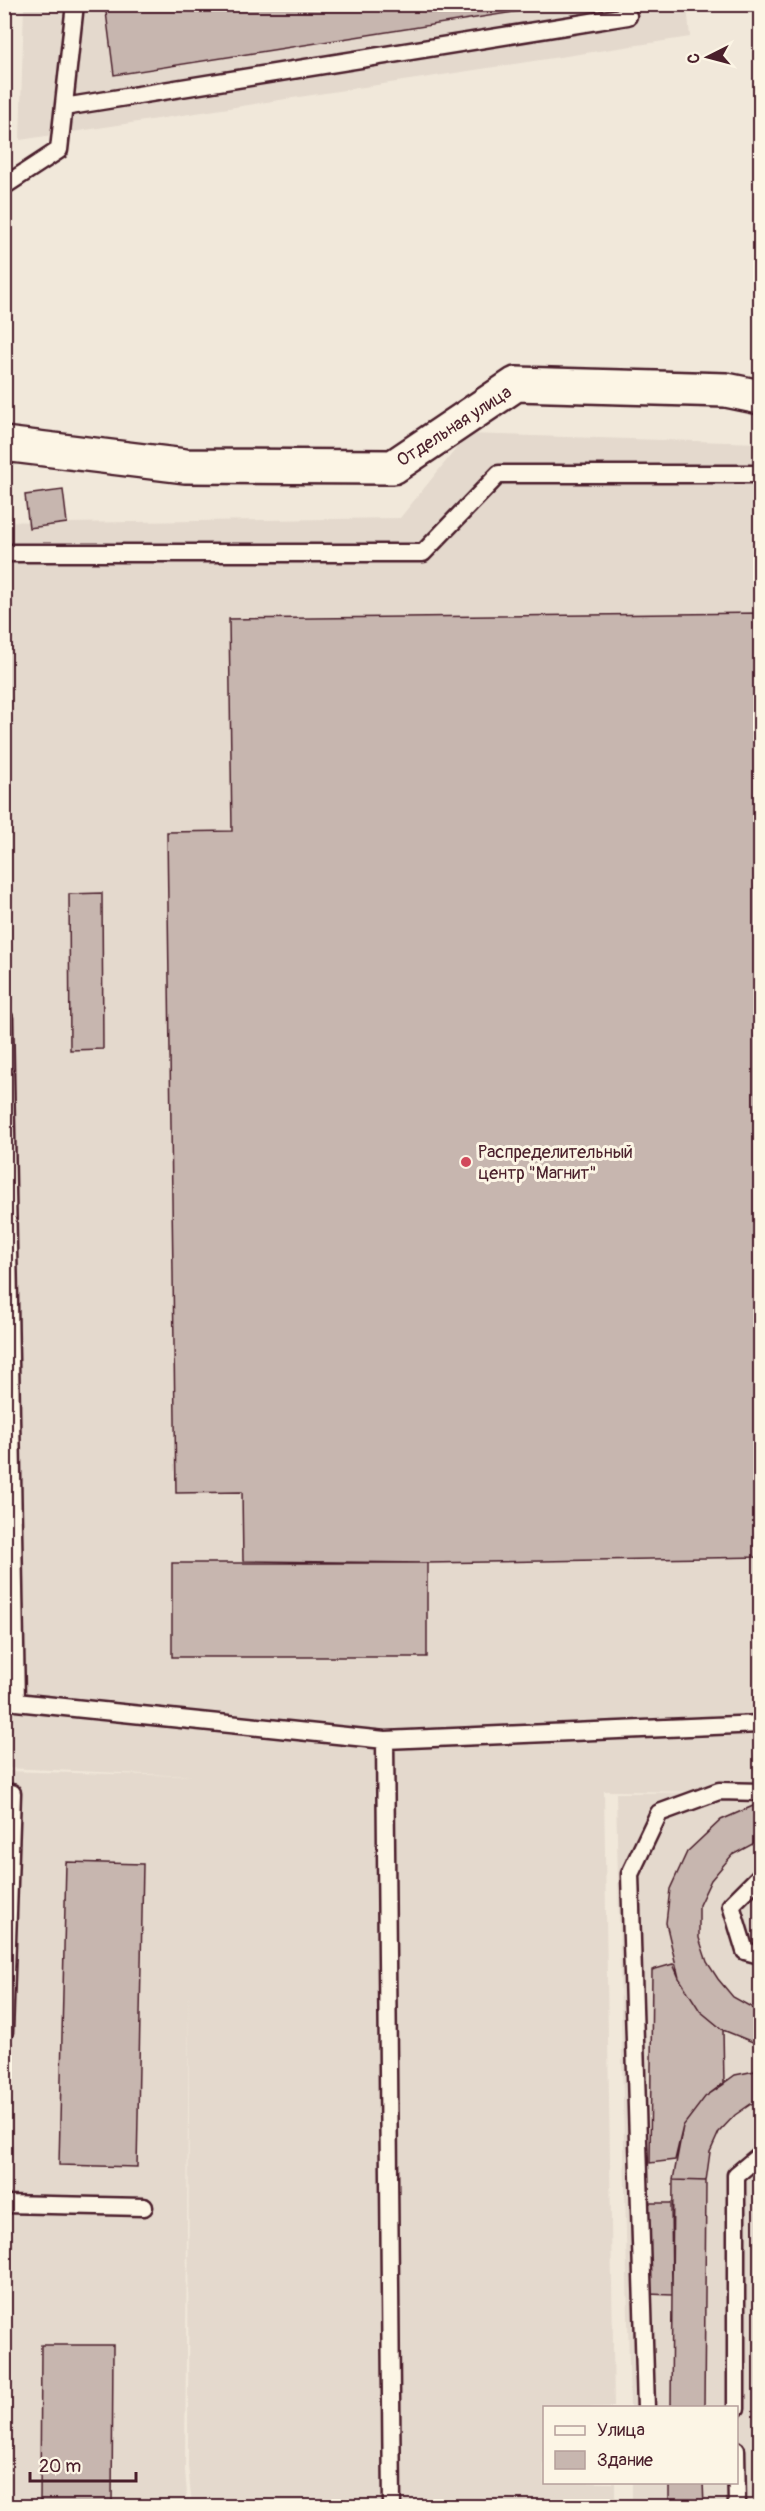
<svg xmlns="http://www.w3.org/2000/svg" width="765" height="2511" font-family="Pangolin,sans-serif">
<rect width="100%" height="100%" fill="#f1e8da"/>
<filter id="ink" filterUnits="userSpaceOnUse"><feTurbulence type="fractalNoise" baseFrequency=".0167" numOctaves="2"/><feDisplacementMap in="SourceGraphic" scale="12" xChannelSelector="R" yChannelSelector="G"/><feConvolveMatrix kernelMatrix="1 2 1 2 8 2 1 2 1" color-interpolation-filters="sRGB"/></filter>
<g filter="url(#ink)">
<path fill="#e4d9cd" d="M24,5H687L690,37L20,140Z
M468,434L760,443V2506H632V2483L736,2482V2408L630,2407L616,1793L749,1792L604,1791L614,2407L544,2408V2482L615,2483V2506H192L188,2466L189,1992L185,2470L188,2506H5V1771L190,1776L5,1768V521L67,523L400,518Z"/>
<path fill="#c7b6af" stroke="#4a1f2b" stroke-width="1.5" d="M105,4H565L114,75Z
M63,490L67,523L29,528L25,495Z
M760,613V1557L427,1563L243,1561L242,1492L176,1493L167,832L232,831L229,619Z
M102,893L103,1049L70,1050L69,894Z
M172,1563H427V1657H172Z
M760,1803V1840L732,1855L711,1880L699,1905V1938L707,1962L718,1979L733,1997L760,2012V2045L723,2030L700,2011L679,1978L666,1923L670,1889L687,1852L721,1820Z
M66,1862L143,1864L137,2167L59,2165Z
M673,1964L679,1978L700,2011L723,2030L724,2084L705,2097L683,2126L675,2160L650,2163L652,1970Z
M760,2070V2102L751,2104L735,2115L719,2132L710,2152L706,2181L673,2180L683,2126L705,2097L735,2075Z
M673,2180L706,2181L704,2408H671Z
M759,2180H760V2353Z
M649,2203H671L672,2295L649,2294Z
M41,2345H113L112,2506H40Z
M669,2482H703L704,2506H669Z"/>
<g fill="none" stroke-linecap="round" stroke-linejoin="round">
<defs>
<path id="lane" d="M64,107L628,16
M4,186L59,150L75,4
M4,553H423L499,474H760
M4,1018L16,1702L385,1740L760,1724
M385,1740L392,2506
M760,1876L731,1905L745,1951L760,1955
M4,2032L12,1793
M4,2204L144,2207
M646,2408L630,1874L659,1813L719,1791L760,1792
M736,2408V2175L760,2155
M736,2450L737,2506"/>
<path id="street" d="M4,444L185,466L393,467L516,384L726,390L760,397"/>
</defs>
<use href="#lane" stroke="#4a1f2b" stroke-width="21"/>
<use href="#street" stroke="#4a1f2b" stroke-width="38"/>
<use href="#lane" stroke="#fcf5e5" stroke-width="16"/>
<use href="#street" stroke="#fcf5e5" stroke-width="33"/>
</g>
</g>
<circle fill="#d1495b" stroke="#fcf5e5" stroke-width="2" cx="466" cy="1162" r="6"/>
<g text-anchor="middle" stroke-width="6" stroke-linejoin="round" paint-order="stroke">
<g font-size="18" fill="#4a1f2b" stroke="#fcf5e5">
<text transform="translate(454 426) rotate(-33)" y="6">Отдельная улица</text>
</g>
<g font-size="18" fill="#4a1f2b" stroke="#fcf5e5" text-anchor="start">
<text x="478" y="1158">Распределительный<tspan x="478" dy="21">центр "Магнит"</tspan></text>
</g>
</g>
<rect width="765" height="2511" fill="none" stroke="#fcf5e5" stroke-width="24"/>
<rect x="12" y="12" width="741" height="2487" fill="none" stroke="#4a1f2b" stroke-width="2" filter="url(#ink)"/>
<rect x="543" y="2406" width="195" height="78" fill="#fcf5e5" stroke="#b59f9b" stroke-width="1.5"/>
<rect x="555" y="2426" width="30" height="9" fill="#fcf5e5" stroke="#b59f9b" stroke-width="1.5"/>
<text x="597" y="2436" font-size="18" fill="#4a1f2b">Улица</text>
<rect x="555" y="2451" width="30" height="18" fill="#c7b6af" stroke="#b59f9b" stroke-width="1.5"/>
<text x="597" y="2466" font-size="18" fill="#4a1f2b">Здание</text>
<g transform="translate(708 57) rotate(264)" stroke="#fcf5e5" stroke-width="4.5" paint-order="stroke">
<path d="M0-4.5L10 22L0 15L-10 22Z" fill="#4a1f2b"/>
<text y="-9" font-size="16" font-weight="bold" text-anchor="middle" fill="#4a1f2b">С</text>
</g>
<path d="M30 2472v9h106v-9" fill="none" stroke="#4a1f2b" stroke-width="3"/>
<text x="39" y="2472" font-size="18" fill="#4a1f2b" stroke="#fcf5e5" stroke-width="4.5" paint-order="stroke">20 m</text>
</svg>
